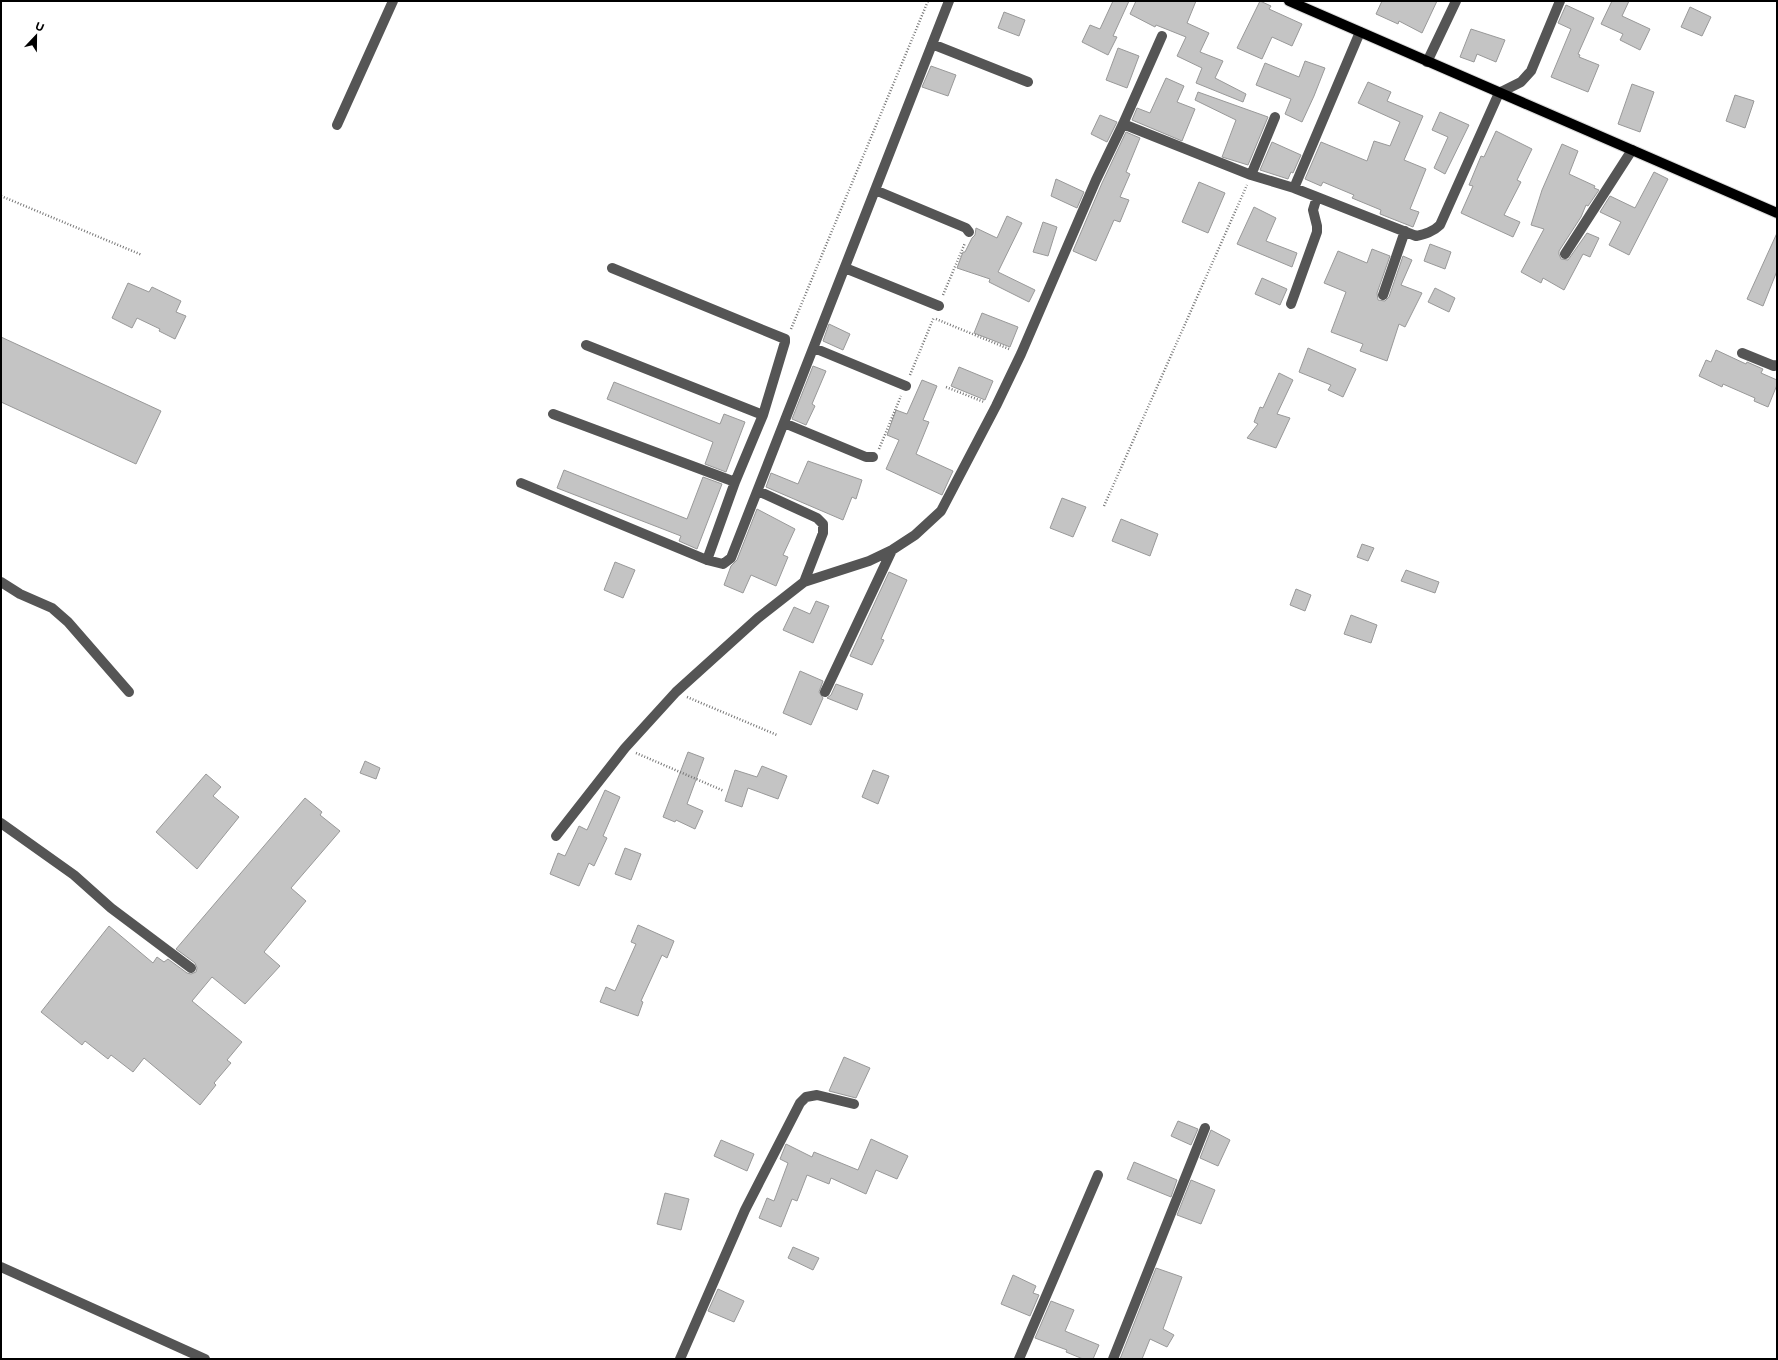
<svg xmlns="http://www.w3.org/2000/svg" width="1778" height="1360" font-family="Montserrat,sans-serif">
<rect width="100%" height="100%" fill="#fff"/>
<path fill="#c4c4c4" stroke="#999" d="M1113,1H1129L1113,36L1117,37L1108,55L1082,42L1090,25L1100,29Z
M1136,1H1196L1187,23L1209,33L1200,52L1223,61L1215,78L1246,94L1243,102L1196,83L1202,68L1177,56L1186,37L1156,25L1155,27L1130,14Z
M1260,1L1271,6L1269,9L1302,24L1292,46L1272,37L1262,59L1237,48Z
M1382,1H1437L1422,33L1399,21L1398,24L1376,14Z
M1612,1H1629L1622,16L1650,29L1640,50L1620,40L1623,34L1601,24Z
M1566,5L1594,18L1578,54L1580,55L1579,57L1599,65L1588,92L1551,77L1571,29L1558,23Z
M1690,7L1711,17L1702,36L1681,27Z
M1004,12L1025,20L1019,36L998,28Z
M1471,29L1505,40L1496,62L1477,54L1474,62L1460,57Z
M1118,48L1139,56L1127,88L1106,80Z
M1305,61L1325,68L1314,96L1302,122L1285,114L1291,99L1256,85L1265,63L1299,77Z
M931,66L956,75L948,96L922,87Z
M1166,78L1184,86L1177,102L1195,109L1182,141L1132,120L1137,108L1150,113Z
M1368,82L1391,92L1387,101L1423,116L1404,160L1426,169L1410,209L1419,212L1413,227L1380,214L1381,210L1352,198L1354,195L1323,182L1321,186L1305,179L1321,142L1367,161L1374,141L1390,146L1400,122L1358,103Z
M1632,84L1654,92L1640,132L1618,124Z
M1198,92L1268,117L1248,165L1222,157L1236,120L1195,100Z
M1735,95L1754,101L1745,128L1726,121Z
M1440,112L1469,125L1445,174L1434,168L1448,137L1432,130Z
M1100,115L1117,122L1107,142L1091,134Z
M1496,131L1532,149L1517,180L1521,182L1504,215L1520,222L1513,237L1461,213L1473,186L1469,185L1481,156L1484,157Z
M1126,132L1140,138L1126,172L1130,174L1120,197L1129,200L1120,222L1114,220L1096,261L1073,251L1102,183Z
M1272,142L1301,155L1293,173L1291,172L1288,179L1260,170Z
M1562,144L1578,151L1569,174L1595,186L1594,188L1599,190L1588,206L1586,205L1581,217L1559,251V254L1561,259L1568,260L1587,233L1599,238L1590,257L1583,254L1564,290L1543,278L1541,283L1521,272L1544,229L1531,225L1542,190Z
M1654,172L1668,179L1629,255L1609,245L1621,222L1600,212L1610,196L1635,208Z
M1056,179L1084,192L1077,208L1051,196Z
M1199,182L1225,193L1208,233L1182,222Z
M1254,207L1276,218L1266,241L1297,253L1292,267L1237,244Z
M1007,216L1022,223L998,272L1035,290L1029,302L989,282L990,279L957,268L963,252H965L972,238L975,235L976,228L997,238Z
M1043,222L1057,227L1048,256L1033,252Z
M1777,233V271L1763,306L1747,299Z
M1430,244L1451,252L1445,269L1424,261Z
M1372,249L1390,256L1377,293L1378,300L1385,301L1389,297L1403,256L1412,260L1401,285L1422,293L1405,327L1399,324L1387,361L1360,351L1363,344L1331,332L1346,292L1324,283L1338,251L1367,263Z
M1262,278L1287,289L1280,305L1255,294Z
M128,283L149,292L152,287L181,301L176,312L186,316L175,339L159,331L160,329L137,318L132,328L112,318Z
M1435,288L1455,298L1449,312L1428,302Z
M982,313L1018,327L1010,347L974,333Z
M829,324L850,334L843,350L823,341Z
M1,337L161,411L136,464L1,402Z
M1308,348L1356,369L1343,397L1328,390L1331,385L1299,372Z
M1716,350L1746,364L1747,362L1763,369L1761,373L1777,380V385L1768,407L1754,401L1755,398L1723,384L1722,387L1699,376L1706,360L1711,362Z
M813,366L826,371L812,404L815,406L806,425L792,419Z
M959,367L993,381L985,400L951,386Z
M1279,373L1293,380L1277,414L1290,418L1276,448L1247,438L1258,424L1254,422L1260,407L1263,408Z
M922,380L937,386L923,420L929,422L916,454L953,471L942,495L886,469L899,440L887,435L896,410L907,414Z
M614,382L720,424L724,414L745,422L726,472L705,464L713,442L607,399Z
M808,461L862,480L856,499L852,497L843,520L766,487L771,473L798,484Z
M564,470L687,519L703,477L722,484L697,549L679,541L681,536L557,488Z
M1062,498L1086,507L1073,537L1050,528Z
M757,509L795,529L783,555L788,557L776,586L751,575L743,593L724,585L731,566L737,560Z
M1121,519L1158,534L1150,556L1112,541Z
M1362,544L1374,548L1368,561L1357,557Z
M615,562L635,570L623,598L604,590Z
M1406,570L1439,582L1435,593L1401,581Z
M889,572L907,580L881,639L884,640L872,665L850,656Z
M1296,589L1311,595L1305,611L1290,605Z
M816,601L829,606L813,643L783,630L794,607L810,614Z
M1351,615L1377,625L1371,643L1344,634Z
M800,671L823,681L819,692L823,698L811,725L783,713Z
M836,684L863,694L857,710L827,698L831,695Z
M688,752L704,758L687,804L703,811L695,829L676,820L675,822L663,817Z
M365,761L380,768L376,779L360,773Z
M762,766L787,776L778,799L748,788L742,807L725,801L735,770L757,777Z
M873,770L889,776L878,804L862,797Z
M206,774L221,787L213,796L239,817L197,869L156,832Z
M605,790L620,797L603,836L607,838L594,866L589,863L579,886L550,874L558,853L565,856L579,826L587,830Z
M305,798L322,812L320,815L340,831L291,888L306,901L264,952L280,966L245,1004L212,977L192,1001L242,1042L227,1060L231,1063L214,1083L216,1085L200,1105L144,1058L133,1072L111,1055L108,1059L85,1041L82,1045L41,1012L109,926L153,963L157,957L164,962L168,959L187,973L191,974L196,972L197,968L195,963L176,949Z
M625,848L641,854L631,880L615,874Z
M638,925L674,941L667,958L662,955L641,1001L643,1002L638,1016L600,1002L606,987L615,991L636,944L631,942Z
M844,1057L870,1068L856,1098L829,1091Z
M1178,1121L1198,1129L1191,1145L1171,1136Z
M1211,1130L1230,1140L1218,1166L1200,1158Z
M871,1139L908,1156L897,1179L876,1170L866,1194L831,1178L829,1184L807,1175L797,1201L792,1199L781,1227L759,1218L767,1198L774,1201L788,1163L780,1159L786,1144L812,1157L814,1152L858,1170Z
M721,1140L754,1154L747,1171L714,1156Z
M1134,1162L1177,1180L1171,1197L1127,1179Z
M1191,1180L1215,1190L1201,1224L1177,1215Z
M665,1193L689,1199L681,1230L657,1224Z
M793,1247L819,1258L813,1270L788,1258Z
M1156,1268L1182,1277L1163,1329L1174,1335L1167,1347L1150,1339L1142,1359H1120Z
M1013,1275L1036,1286L1033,1293L1039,1295L1030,1316L1001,1304Z
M718,1289L744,1301L734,1322L708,1311Z
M1051,1301L1074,1310L1065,1331L1099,1345L1093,1359H1083L1066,1352L1067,1350L1035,1338Z"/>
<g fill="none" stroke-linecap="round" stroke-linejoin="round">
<defs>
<path id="major" d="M1289,1L1777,213"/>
</defs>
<use href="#major" stroke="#dbdbdb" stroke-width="12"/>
<path stroke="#777" stroke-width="2.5" stroke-dasharray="1 2" stroke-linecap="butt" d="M1,196L142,255
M943,295L965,243
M936,319L1009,349
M791,329L928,1
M910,375L934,317
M946,387L984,402
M879,449L901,396
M1104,506L1247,185
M687,697L777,735
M636,753L724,791"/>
<path stroke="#555" stroke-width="10" d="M932,44L1028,82
M1427,62L1456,1
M1123,124L1251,175L1294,188L1416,236C1425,234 1433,232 1440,225L1499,93L1521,82L1531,71L1560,1
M337,125L393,1
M1251,175L1275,117
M1294,188L1360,32
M875,190L966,228L969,232
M1565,254L1632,150
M612,268L785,339V342L763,415L735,482L707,560
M845,268L939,306
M1383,295L1405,231
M1291,304L1317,232V226L1313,210L1317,197
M586,345L763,415
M814,348L906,386
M1742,353L1774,366L1777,365
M553,414L735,482
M784,423L866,457H873
M521,483L707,560L723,564L731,558L949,1
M758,491L817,518L823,524V533L804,582
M1,582L20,594L52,608L68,622L129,692
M825,692L892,550
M1,823L74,875L111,908L191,968
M556,836L625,748L676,692L758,618L804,582L869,561L892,550L915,535L941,511L996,406L1021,354L1096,180L1123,124L1162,36
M1,1267L205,1359
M680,1359L745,1210L800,1103L806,1097L817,1095L854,1104
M1019,1359L1098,1175
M1113,1359L1205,1128"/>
<use href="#major" stroke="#000" stroke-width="10"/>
</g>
<rect width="1778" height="1360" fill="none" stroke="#000000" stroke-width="4"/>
<g transform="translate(36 36) rotate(22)" stroke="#ffffff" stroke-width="3" paint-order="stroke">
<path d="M0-3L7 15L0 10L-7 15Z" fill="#000000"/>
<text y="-6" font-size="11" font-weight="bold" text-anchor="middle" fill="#000000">U</text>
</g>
</svg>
